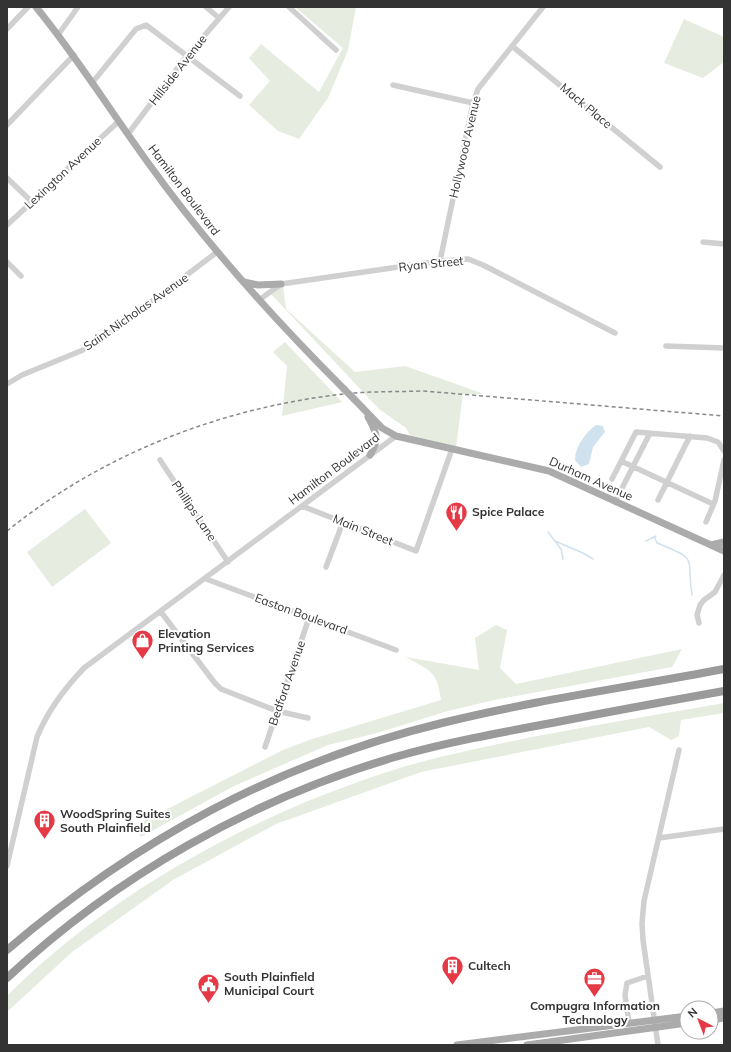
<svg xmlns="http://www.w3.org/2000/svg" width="731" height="1052" font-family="Mulish,sans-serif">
<rect width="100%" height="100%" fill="#fff"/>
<path fill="#e6ecdf" d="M295,7H356L348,50L328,98L299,139L278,131L249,105L270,81L249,58L261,44L319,92L343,48Z
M684,19L724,37V62L703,78L664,63Z
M283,286L286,309L355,372L405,366L484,394H463L456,447L410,435L406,428L379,409L270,293Z
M285,342L342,402L282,416L287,366L273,352Z
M85,509L111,543L52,587L27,552Z
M496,625L507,630L500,668L516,684L682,649L672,667L494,700L448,711L377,733L328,745L234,786L141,837L134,826L283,750L309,740L441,700C437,670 430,671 406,657L479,670L475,638Z
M724,703V713L681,720L679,736L671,740L649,727L421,772L276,824L173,880L72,952L7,1012V996C92,911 198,847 308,801C344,787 380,773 417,763C517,737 622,721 724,703Z"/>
<path fill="#cfe2ee" d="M596,425L603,426L605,432L593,447L589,464L581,467L575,460C575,447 585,433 596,425Z"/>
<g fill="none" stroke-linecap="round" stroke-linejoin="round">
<path stroke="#cfe2ee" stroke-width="1.5" d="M548,532L561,549L563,559
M655,538L657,543C700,560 686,556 692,595
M555,541L583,553L593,559
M646,541L656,536"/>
<path stroke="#d0d0d0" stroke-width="5.5" d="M206,7L219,18
M289,7L336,50
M7,29L28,7
M58,35L78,7
M512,46L660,167
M92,83L136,29L146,25L240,96
M393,85L473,103
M7,125L74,55
M128,134L186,57L229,7
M7,178L32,202
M7,225L119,121
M703,242L724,244
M440,261L473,103L478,89L543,7
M7,262L21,276
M259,300L281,284L440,261L468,259L483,265L615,333
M666,346L724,348
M7,384L22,375L83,350L106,336L217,252
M160,460L228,562
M621,461L713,504
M612,479L636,432L707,438L718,442L724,451
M658,500L690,436
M615,502L650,433
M302,506L416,551L452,449
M706,522L715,501L724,460
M326,567L343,522
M206,579L396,650
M161,612L214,682L221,689L277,711L308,718
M699,623L697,615L700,605L704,600L715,592L724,575
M265,747L309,618
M659,838L724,829
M7,866L37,737C48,710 64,689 84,668L396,436
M629,1023L625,995L627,983L648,976
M658,1045L643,940L642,923L644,901L679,750"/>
<path stroke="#ababab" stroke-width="7" d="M36,7C77,57 111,112 149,164C207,245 274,319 344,389
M244,282L258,285L281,284
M354,399L382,428L396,436L549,471L724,551
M368,417C377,434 380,438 370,455
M711,545L724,542
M711,1013L724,1011
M711,1020L724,1018
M457,1045L687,1016
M527,1045L687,1023"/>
<path stroke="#9a9a9a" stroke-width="8" d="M7,950C136,840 277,763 442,723C535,700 630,687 724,669
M7,978C116,876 252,799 395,757C448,742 503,732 557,722C613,711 668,701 724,691"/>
<path stroke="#888" stroke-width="1.5" stroke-dasharray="4 3" stroke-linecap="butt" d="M7,531C101,455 216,410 335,395C364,391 393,392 423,391L724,416"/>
<path stroke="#ababab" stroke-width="7" d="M344,389L354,399"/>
</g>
<defs>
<symbol id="restaurant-pin" viewBox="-11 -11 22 30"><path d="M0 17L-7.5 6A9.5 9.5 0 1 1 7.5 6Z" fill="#e63946" stroke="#fff"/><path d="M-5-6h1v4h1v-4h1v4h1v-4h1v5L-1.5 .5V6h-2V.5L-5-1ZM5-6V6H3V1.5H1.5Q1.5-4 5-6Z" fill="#fff"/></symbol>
<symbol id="shop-pin" viewBox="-11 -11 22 30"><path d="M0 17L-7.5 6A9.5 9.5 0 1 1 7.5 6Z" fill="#e63946" stroke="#fff"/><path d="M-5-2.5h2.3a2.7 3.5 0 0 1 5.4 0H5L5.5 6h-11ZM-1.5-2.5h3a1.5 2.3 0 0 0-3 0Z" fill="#fff"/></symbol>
<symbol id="building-pin" viewBox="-11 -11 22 30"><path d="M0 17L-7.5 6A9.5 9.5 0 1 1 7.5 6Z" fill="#e63946" stroke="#fff"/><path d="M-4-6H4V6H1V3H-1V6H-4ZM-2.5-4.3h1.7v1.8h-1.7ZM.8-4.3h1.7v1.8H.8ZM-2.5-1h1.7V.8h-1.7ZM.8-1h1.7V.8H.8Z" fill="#fff"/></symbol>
<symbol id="office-pin" viewBox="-11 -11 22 30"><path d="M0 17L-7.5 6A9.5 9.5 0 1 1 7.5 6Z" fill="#e63946" stroke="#fff"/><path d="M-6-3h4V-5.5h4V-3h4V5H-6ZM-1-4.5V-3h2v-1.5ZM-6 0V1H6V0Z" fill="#fff"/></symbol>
<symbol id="civic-pin" viewBox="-11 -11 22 30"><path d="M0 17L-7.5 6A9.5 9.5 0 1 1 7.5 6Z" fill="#e63946" stroke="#fff"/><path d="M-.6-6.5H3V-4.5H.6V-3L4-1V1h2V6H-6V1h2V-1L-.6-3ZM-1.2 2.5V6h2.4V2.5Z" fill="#fff"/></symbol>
</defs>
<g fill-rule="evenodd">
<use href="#restaurant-pin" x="444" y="500" width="25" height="34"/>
<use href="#shop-pin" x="130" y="628" width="25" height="34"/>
<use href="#building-pin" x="32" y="808" width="25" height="34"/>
<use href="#building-pin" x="440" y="954" width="25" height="34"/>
<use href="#office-pin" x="582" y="966" width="25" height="34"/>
<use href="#civic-pin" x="196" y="972" width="25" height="34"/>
</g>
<g text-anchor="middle" stroke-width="4" stroke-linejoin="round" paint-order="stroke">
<g font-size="12" fill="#333" stroke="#fff">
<text transform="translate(178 70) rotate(-52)" y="4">Hillside Avenue</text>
<text transform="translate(586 106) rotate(40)" y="4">Mack Place</text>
<text transform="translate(465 147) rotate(-77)" y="4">Hollywood Avenue</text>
<text transform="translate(63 173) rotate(-43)" y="4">Lexington Avenue</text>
<text transform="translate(184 190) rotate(53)" y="4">Hamilton Boulevard</text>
<text transform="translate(431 264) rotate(-6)" y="4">Ryan Street</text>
<text transform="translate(136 312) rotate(-35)" y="4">Saint Nicholas Avenue</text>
<text transform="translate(334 469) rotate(-37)" y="4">Hamilton Boulevard</text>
<text transform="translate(591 479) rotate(24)" y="4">Durham Avenue</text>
<text transform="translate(194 511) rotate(56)" y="4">Phillips Lane</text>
<text transform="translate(363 530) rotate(22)" y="4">Main Street</text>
<text transform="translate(301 614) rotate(20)" y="4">Easton Boulevard</text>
<text transform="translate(287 683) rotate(-71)" y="4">Bedford Avenue</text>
</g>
<g font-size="12" font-weight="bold" fill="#333" stroke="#fff" text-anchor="start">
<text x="472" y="516">Spice Palace</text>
<text x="158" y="638">Elevation<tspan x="158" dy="14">Printing Services</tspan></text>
<text x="60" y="818">WoodSpring Suites<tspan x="60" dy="14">South Plainfield</tspan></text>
<text x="468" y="970">Cultech</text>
<text x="224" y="981">South Plainfield<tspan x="224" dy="14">Municipal Court</tspan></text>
<text x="595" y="1010" text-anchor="middle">Compugra Information<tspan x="595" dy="14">Technology</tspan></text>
</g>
</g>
<rect width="731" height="1052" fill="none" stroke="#333333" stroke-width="16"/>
<g transform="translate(699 1020) rotate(318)"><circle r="19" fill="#ffffff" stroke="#adadad"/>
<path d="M0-3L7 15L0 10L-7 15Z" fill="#e63946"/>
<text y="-6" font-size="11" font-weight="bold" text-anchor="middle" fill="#333333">N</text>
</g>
</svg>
